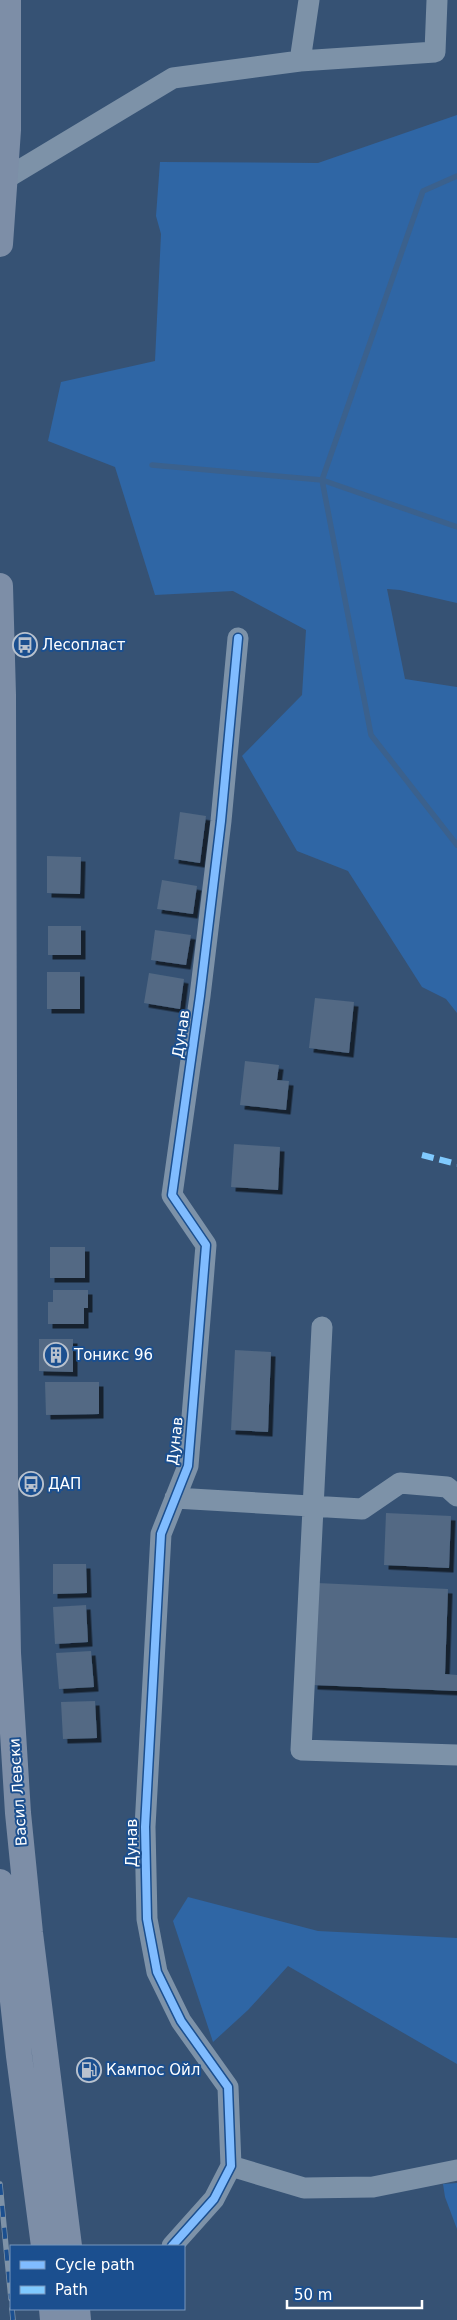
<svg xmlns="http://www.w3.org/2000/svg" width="457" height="2320" font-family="'DejaVu Sans',sans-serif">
<defs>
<filter id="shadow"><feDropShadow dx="4.5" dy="4.5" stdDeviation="0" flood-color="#0009"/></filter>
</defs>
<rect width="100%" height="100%" fill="#365274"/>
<path fill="#2f66a5" d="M457,115V603L400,590L387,589L405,679L457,687V1013L446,999L422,987L348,871L297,851L242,756L302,695L306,630L233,591L155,595L115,467L48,441L61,382L155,361L161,234L156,216L160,162L318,163Z
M188,1897L318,1931L457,1938V2064L288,1966L248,2010L213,2042L173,1921Z
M457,2183V2229L445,2197L443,2184Z"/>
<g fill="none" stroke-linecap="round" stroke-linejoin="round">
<path stroke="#3b618d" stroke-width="5.5" d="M152,465L322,480L423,191L457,176
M457,527L322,480L371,735L457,845"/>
</g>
<path fill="#526984" filter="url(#shadow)" d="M180,812L206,816L200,863L174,859Z
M47,856L81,857L80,894L47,893Z
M162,880L197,886L193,914L157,909Z
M48,926H81V955H48Z
M155,930L191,935L186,965L151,960Z
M47,972H80V1009H47Z
M149,973L184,979L180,1009L144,1003Z
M315,998L354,1002L349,1053L309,1048Z
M245,1061L279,1065L277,1080L289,1081L286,1110L240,1105Z
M234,1144L280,1147L278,1190L231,1187Z
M50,1247H85V1278H50Z
M53,1290H88V1308H84V1324H48V1302H53Z
M39,1339H73V1372L39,1371Z
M235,1350L271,1352L268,1432L231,1430Z
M45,1382H99V1414L46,1415Z
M386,1513L451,1516L449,1568L384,1565Z
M53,1564H86L87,1593L53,1594Z
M317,1583L448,1589L445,1674L457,1675V1691L313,1685Z
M86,1605L88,1642L55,1644L53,1607Z
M91,1651L94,1687L59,1689L56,1653Z
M95,1701L97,1738L63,1739L61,1702Z"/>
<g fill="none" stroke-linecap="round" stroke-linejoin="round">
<path stroke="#7d92a8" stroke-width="21" d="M300,61L435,52L437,0
M5,179L173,78L300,61L309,0
M322,1327L301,1750L457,1755
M175,1498L362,1509L400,1483L447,1487L457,1496
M231,2166L304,2188L373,2187L457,2170
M172,2246L214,2199L231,2166L228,2087L181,2021L157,1972L147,1919L145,1827L161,1534L188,1466L206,1245L172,1195L200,996L221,821L238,638"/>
<path stroke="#7d8ea7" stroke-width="26" d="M0,244L8,130V0
M0,586L3,695L5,1482L8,1653L18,1813L30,1933L69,2246
M0,1882L19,2056L44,2246
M52,2309L53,2320
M77,2309L78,2320"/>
<defs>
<path id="rail" d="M0,2184L11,2299
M12,2309L13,2320"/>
</defs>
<use href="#rail" stroke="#7e92a7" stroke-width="5.5"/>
<use href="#rail" stroke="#1b4f8f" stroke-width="4" stroke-dasharray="11" stroke-linecap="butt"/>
<path stroke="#80caff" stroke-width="6" stroke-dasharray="12 6" stroke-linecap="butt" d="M422,1155L457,1164"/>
<defs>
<path id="cycleway" d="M172,2246L214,2199L231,2166L228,2087L181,2021L157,1972L147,1919L145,1827L161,1534L188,1466L206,1245L172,1195L200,996L221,821L238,638"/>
</defs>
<use href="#cycleway" stroke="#1b4f8f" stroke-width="11"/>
<use href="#cycleway" stroke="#80bcff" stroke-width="8"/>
</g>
<defs>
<symbol id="bus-ring" viewBox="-11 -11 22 22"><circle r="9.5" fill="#1b4f8f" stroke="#b9c2ce" stroke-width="1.5"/><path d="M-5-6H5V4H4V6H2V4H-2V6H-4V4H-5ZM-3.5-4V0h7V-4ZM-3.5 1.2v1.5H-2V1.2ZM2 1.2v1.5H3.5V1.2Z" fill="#b9c2ce"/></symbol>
<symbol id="building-ring" viewBox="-11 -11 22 22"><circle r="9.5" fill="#1b4f8f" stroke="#b9c2ce" stroke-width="1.5"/><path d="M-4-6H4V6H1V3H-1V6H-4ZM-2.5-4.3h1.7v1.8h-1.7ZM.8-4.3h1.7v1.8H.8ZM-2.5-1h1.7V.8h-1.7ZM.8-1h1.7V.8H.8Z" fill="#b9c2ce"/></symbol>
<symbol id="fuel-ring" viewBox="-11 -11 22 22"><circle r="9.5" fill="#1b4f8f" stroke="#b9c2ce" stroke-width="1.5"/><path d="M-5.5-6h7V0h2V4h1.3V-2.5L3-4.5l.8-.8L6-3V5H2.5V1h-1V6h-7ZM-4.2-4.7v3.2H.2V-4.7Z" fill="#b9c2ce"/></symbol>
</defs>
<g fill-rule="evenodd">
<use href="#bus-ring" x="11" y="631" width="28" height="28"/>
<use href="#building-ring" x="42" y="1341" width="28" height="28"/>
<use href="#bus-ring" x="17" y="1470" width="28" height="28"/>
<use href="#fuel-ring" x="75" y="2056" width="28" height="28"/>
</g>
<g text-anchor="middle" stroke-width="4" stroke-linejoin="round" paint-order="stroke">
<g font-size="15" fill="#fff" stroke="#1b4f8f" text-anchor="start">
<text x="42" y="650">Лесопласт</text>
<text x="74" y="1360">Тоникс 96</text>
<text x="48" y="1489">ДАП</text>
<text x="106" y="2075">Кампос Ойл</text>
</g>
<g font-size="15" fill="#fff" stroke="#1b4f8f">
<text transform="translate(181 1034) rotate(-81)" y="5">Дунав</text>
<text transform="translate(175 1441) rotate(-83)" y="5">Дунав</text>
<text transform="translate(18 1792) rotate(-94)" y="5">Васил Левски</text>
<text transform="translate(132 1843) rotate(-90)" y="5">Дунав</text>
</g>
</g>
<rect x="10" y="2245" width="175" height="65" fill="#1b4f8f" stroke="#7695bc"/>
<rect x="20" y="2261" width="25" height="8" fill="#80bcff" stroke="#7695bc"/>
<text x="55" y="2270" font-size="15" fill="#ffffff">Cycle path</text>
<rect x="20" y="2286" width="25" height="8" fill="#80caff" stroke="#7695bc"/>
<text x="55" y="2295" font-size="15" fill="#ffffff">Path</text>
<path d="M287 2300v8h135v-8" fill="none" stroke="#ffffff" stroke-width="2.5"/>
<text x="294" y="2300" font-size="15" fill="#ffffff" stroke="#1b4f8f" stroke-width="4" paint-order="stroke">50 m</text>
</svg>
